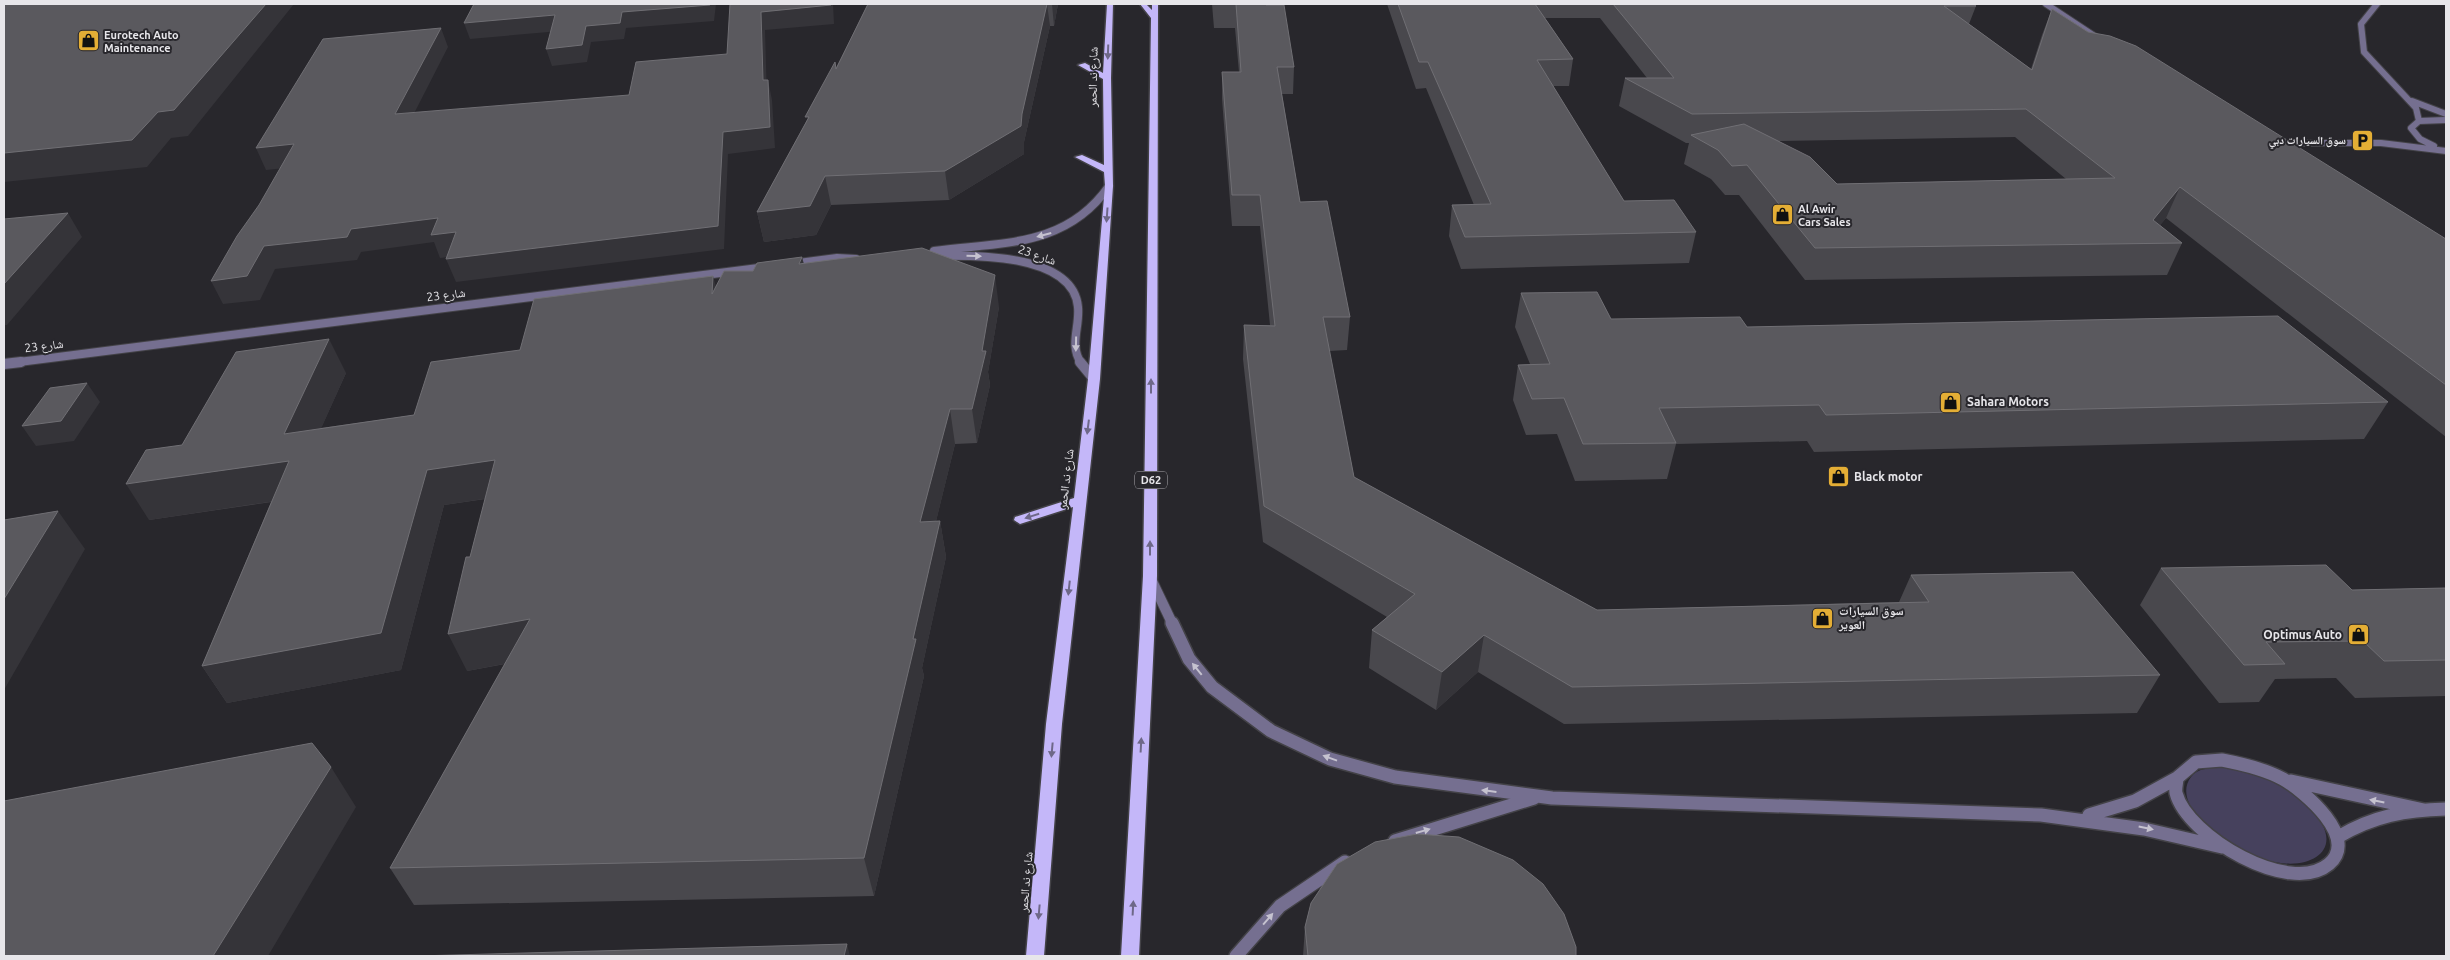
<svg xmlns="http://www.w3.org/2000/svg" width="2450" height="960" font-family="Ubuntu,'Noto Naskh Arabic',sans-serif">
<rect width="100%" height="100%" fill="#28272c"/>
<path fill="#46415d" d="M2222,766C2254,772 2283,783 2307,805C2351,847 2313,874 2266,860C2249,855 2232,847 2218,837C2203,825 2175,798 2191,777C2197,768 2212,768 2222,766Z"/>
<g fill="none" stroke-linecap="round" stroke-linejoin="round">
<defs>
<path id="minor-far2" d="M2046,4L2099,39
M2377,4L2361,24L2364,52L2416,108L2419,121
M2412,101L2446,114
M2280,143H2381L2446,151
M2434,146L2420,139L2411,128L2419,121L2446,120"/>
<path id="minor-far1" d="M1151,579L1173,625"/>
<path id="minor" d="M1172,623L1189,659L1212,687L1271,731L1330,759L1395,777L1552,798L2041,815L2144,829L2222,847
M2222,760C2243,764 2265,769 2283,779C2304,791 2360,838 2329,864C2290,897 2187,836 2176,793C2175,788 2177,783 2177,778L2196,762Z
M2291,781L2424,810
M2089,815L2135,801L2177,778
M2338,837C2373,816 2406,810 2446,809
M1395,841L1534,798
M1236,956L1280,906L1345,862"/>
<path id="tertiary-far1" d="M934,251C1001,242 1066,248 1109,186
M930,256C969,255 1073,252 1078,307C1080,327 1069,345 1081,363
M791,264L837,258L856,259
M11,363L767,267"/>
<path id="tertiary" d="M1080,362L1094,379
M4,364L21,362"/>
<path id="primary" d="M1107,4H1113L1111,78L1113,186L1100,379L1062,724L1044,956H1026L1046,724L1073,507L1020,524L1014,520L1015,517L1074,498L1088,379L1105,186L1104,172L1075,157L1082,155L1104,165L1103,79L1078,65L1085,63L1103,73Z
M1140,4H1146L1152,10V4H1158L1157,576L1139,956H1121L1143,576L1151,18Z"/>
</defs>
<use href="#minor-far2" stroke="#434247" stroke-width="8"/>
<use href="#minor-far1" stroke="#434247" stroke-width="12"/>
<use href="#minor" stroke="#434247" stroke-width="16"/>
<use href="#tertiary-far1" stroke="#434247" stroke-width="10"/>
<use href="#tertiary" stroke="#434247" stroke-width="12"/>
<use href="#primary" stroke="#434247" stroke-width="3"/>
<use href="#minor-far2" stroke="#756f90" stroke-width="6"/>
<use href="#minor-far1" stroke="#756f90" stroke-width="10"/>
<use href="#minor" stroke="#756f90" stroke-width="13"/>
<use href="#tertiary-far1" stroke="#756f90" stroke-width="8"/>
<use href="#tertiary" stroke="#756f90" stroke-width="10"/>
<use href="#primary" fill="#c4b7f9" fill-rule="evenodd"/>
</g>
<path fill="#49484d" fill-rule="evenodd" d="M868,4H1058L1054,26H1050L1024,142V154L949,200L831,205L816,235L764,242L757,212L806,122L835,62L836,68Z
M1212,4H1266L1294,67L1293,94H1282L1300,202L1350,317L1347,350L1329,351L1354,477L1597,610L1899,602L1911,575L2160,675L2137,713L1564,724L1478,672L1436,710L1369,668L1372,630L1387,617L1263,542L1243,359L1244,325H1270L1260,226H1232L1222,99V72H1239L1235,28H1214Z
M1387,4H1973L1976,6L1969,24L2031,69L2042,35L2052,9L2088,32L2446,239V437L2166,218L2160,225L2182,243L2167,275L1805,280L1739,195H1725L1711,179L1684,164L1689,143H1686L1619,106L1625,78H1647L1600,18H1545L1573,59L1569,86H1553L1624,201L1696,232L1689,263L1461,269L1449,236L1452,205H1474L1426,88L1416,89ZM2015,137L2066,179L1837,184L1779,141Z
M802,257L804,264L999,307L988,372L990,385L977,443L955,444L936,521H940L946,557L922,668L924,676L874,896L414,905L390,868L505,664L467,671L470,557L485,499L444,505L401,670L227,703L202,666L271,502L149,520L182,445L346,373L321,428L414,415L520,350L716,287L753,271Z
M1521,293L1611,319L1747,327L2388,402L2364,439L1814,452L1807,441L1676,444L1667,479L1575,481L1557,434L1526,435L1513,400L1518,365L1530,364L1515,327Z
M2161,568L2352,590L2446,588V696L2355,698L2336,678L2275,679L2259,702L2219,703L2140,605Z
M1305,927L1576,956H1303Z"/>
<path fill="#353439" d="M266,4H294L188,136L171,138L147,167L4,182V153L158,112Z
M710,4H716L714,21L626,28L624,39L591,42L587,62L552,66L546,49L586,26L622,12Z
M833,4L834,24L765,30L767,100L763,80L761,12Z
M1047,4L1050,26L1024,142V154L949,200L945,171L1022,114Z
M1052,4H1058L1054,26Z
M555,15L560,31L470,39L464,23Z
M441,28L448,47L403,135L395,114Z
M768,80L772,100L775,148L728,154L724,249L456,282L446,259L723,132Z
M294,144L304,166L266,170L256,148Z
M825,176L831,205L816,235L764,242L757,212Z
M2180,187L2166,218L2145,244L2153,220Z
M68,213L82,237L7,325H4V284Z
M438,218L456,232L465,255L440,258L434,242L361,252L357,260L275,269L260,300L223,304L211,281L264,246L351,229Z
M802,257L809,289L799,264Z
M995,275L999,307L988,372L990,385L977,443L972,409Z
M713,276L722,308L712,294Z
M329,339L346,373L303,469L284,434Z
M87,383L100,402L74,441L36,446L22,426Z
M950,409L955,444L927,558L920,522Z
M495,460L510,495L444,505L401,670L227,703L202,666L427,470Z
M289,461L308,496L149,520L126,484Z
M58,511L85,549L4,690V599Z
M940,521L946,557L922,668L924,676L874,896L864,858Z
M530,619L546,656L467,671L448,634Z
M1484,635L1478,672L1436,710L1442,672Z
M331,767L356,807L268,956H213Z
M847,944L850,956H844Z"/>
<path fill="#5a595e" stroke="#706f74" d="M4,4H266L174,110L158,112L132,140L4,153Z
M474,4H710V5L622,12L620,23L586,26L582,45L546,49L555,15L464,23Z
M730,4H831V5L761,12L763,80H768L770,127L723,132L718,226L446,259L456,232L431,235L438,218L351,229L347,237L264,246L247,276L211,281L237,236L259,205L294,144L256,148L323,39L441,28L395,114L629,95L636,62L727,54Z
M868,4H1047L1022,114L1021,126L945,171L825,176L810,206L757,212L809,117H805L835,62L836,69Z
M1236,4H1266V5H1284L1294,67H1277L1300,202L1327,201L1350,317H1323L1354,477L1597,610L1929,602L1911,575L2073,572L2160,675L1572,687L1484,635L1442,672L1372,630L1415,594L1264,506L1244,325L1275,326L1260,195H1232L1222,72H1241Z
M1398,4H1535L1573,59L1537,60L1624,201L1674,200L1696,232L1465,237L1452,205L1491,204L1428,62H1419Z
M1613,4H1973L1976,6H1944L2032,70L2052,9L2088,32L2110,36L2136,46L2446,239V385L2180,187L2153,220L2182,243L1815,248L1747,165L1732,166L1718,150L1691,135L1744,124L1810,157L1837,184L2115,178L2026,109L1692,114L1625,78H1674Z
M68,213L4,284V219Z
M922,248L995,275L982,351H986L972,409H950L920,522L940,521L913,639H916L864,858L390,868L530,619L448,634L466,557H470L495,460L427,470L381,633L202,666L289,461L126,484L146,450L182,445L236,352L329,339L284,434L414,415L431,362L520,350L534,299L713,276L712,294L724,271H753L757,263L802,257L799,264Z
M1597,292L1611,319L1740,317L1747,327L2278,316L2388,402L1826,415L1819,405L1659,408L1676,443L1583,444L1564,398L1532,399L1518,365L1550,364L1521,293Z
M87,383L61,421L22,426L50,388Z
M58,511L4,599V520Z
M2326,565L2352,590L2446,588V660L2384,661L2363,641L2266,642L2285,664L2244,665L2161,568Z
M312,743L331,767L213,956H4V801Z
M1417,834L1459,837L1513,860L1543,884L1564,914L1576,947V956H1308L1305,927L1311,903L1337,864L1375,842Z
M847,944L844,956H417Z"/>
<defs><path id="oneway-solid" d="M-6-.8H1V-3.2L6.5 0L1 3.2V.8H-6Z" transform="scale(1.25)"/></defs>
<g fill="#6e6888">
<use href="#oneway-solid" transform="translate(1108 52) rotate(92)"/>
<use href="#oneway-solid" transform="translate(1107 215) rotate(94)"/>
<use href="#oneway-solid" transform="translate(1151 386) rotate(-90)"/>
<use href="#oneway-solid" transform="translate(1088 427) rotate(97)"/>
<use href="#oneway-solid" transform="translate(1032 516) rotate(163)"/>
<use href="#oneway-solid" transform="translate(1150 548) rotate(-90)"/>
<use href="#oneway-solid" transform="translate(1069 588) rotate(96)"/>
<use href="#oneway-solid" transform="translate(1141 745) rotate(-87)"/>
<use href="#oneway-solid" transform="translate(1052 750) rotate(95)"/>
<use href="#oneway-solid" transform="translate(1133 908) rotate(-87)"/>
<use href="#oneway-solid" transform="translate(1039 912) rotate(95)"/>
</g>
<g fill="#c5c2cf">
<use href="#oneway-solid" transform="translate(1044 235) rotate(165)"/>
<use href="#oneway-solid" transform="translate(974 256) rotate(2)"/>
<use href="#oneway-solid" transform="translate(1076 344) rotate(91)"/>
<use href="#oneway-solid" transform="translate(1197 669) rotate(-129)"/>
<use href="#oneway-solid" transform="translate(1330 758) rotate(-160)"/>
<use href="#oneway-solid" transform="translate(1489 791) rotate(-173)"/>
<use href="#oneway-solid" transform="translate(2377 801) rotate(-169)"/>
<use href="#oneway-solid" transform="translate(2146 828) rotate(12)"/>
<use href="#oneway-solid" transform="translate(1423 831) rotate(-16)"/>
<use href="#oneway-solid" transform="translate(1268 919) rotate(-49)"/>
</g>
<defs>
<symbol id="shop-square" viewBox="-11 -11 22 22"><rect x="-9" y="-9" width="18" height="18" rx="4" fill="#e4ae35" stroke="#28272c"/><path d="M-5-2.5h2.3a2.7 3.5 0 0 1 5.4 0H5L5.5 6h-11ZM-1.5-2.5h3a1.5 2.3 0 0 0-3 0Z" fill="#111"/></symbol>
<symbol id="parking-square" viewBox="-11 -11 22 22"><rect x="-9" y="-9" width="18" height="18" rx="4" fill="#e4ae35" stroke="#28272c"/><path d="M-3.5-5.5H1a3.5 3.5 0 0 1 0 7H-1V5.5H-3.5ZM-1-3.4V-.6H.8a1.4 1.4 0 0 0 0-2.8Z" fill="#111"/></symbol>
</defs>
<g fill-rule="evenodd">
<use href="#shop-square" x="76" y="28" width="25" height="25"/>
<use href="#parking-square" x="2350" y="128" width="25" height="25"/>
<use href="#shop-square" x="1770" y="202" width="25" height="25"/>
<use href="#shop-square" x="1938" y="390" width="25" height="25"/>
<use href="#shop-square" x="1826" y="464" width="25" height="25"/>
<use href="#shop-square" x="1810" y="606" width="25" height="25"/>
<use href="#shop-square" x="2346" y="622" width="25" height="25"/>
</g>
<g text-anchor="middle" stroke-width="4" stroke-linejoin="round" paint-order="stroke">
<g font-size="11" font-weight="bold" fill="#e7e6ea" stroke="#28272c" text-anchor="start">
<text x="104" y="39">Eurotech Auto<tspan x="104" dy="13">Maintenance</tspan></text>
<text x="2346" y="144" text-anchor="end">سوق السيارات دبي</text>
<text x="1798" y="213">Al Awir<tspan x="1798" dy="13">Cars Sales</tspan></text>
</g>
<rect fill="#28272c" stroke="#aeadb1" stroke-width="1" x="1135" y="471.5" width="32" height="17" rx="4"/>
<g font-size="11" font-weight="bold" fill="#e7e6ea">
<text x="1151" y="484">D62</text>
</g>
<g font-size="12" fill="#e7e6ea" stroke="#28272c">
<text transform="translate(1093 77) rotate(-89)" y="4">شارع ند الحمر</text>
<text transform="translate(1037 255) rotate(19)" y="4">شارع 23</text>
<text transform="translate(446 295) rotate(-7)" y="4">شارع 23</text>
<text transform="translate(44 346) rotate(-7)" y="4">شارع 23</text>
<text transform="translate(1066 479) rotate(-83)" y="4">شارع ند الحمر</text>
<text transform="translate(1026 882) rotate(-85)" y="4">شارع ند الحمر</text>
</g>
<g font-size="12" font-weight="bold" fill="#e7e6ea" stroke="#28272c" text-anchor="start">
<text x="1967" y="406">Sahara Motors</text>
<text x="1854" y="481">Black motor</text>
<text x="1839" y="615">سوق السيارات<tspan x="1839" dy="14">العوير</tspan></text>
<text x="2342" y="639" text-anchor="end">Optimus Auto</text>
</g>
</g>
<rect width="2450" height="960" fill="none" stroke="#e7e6ea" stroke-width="10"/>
</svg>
